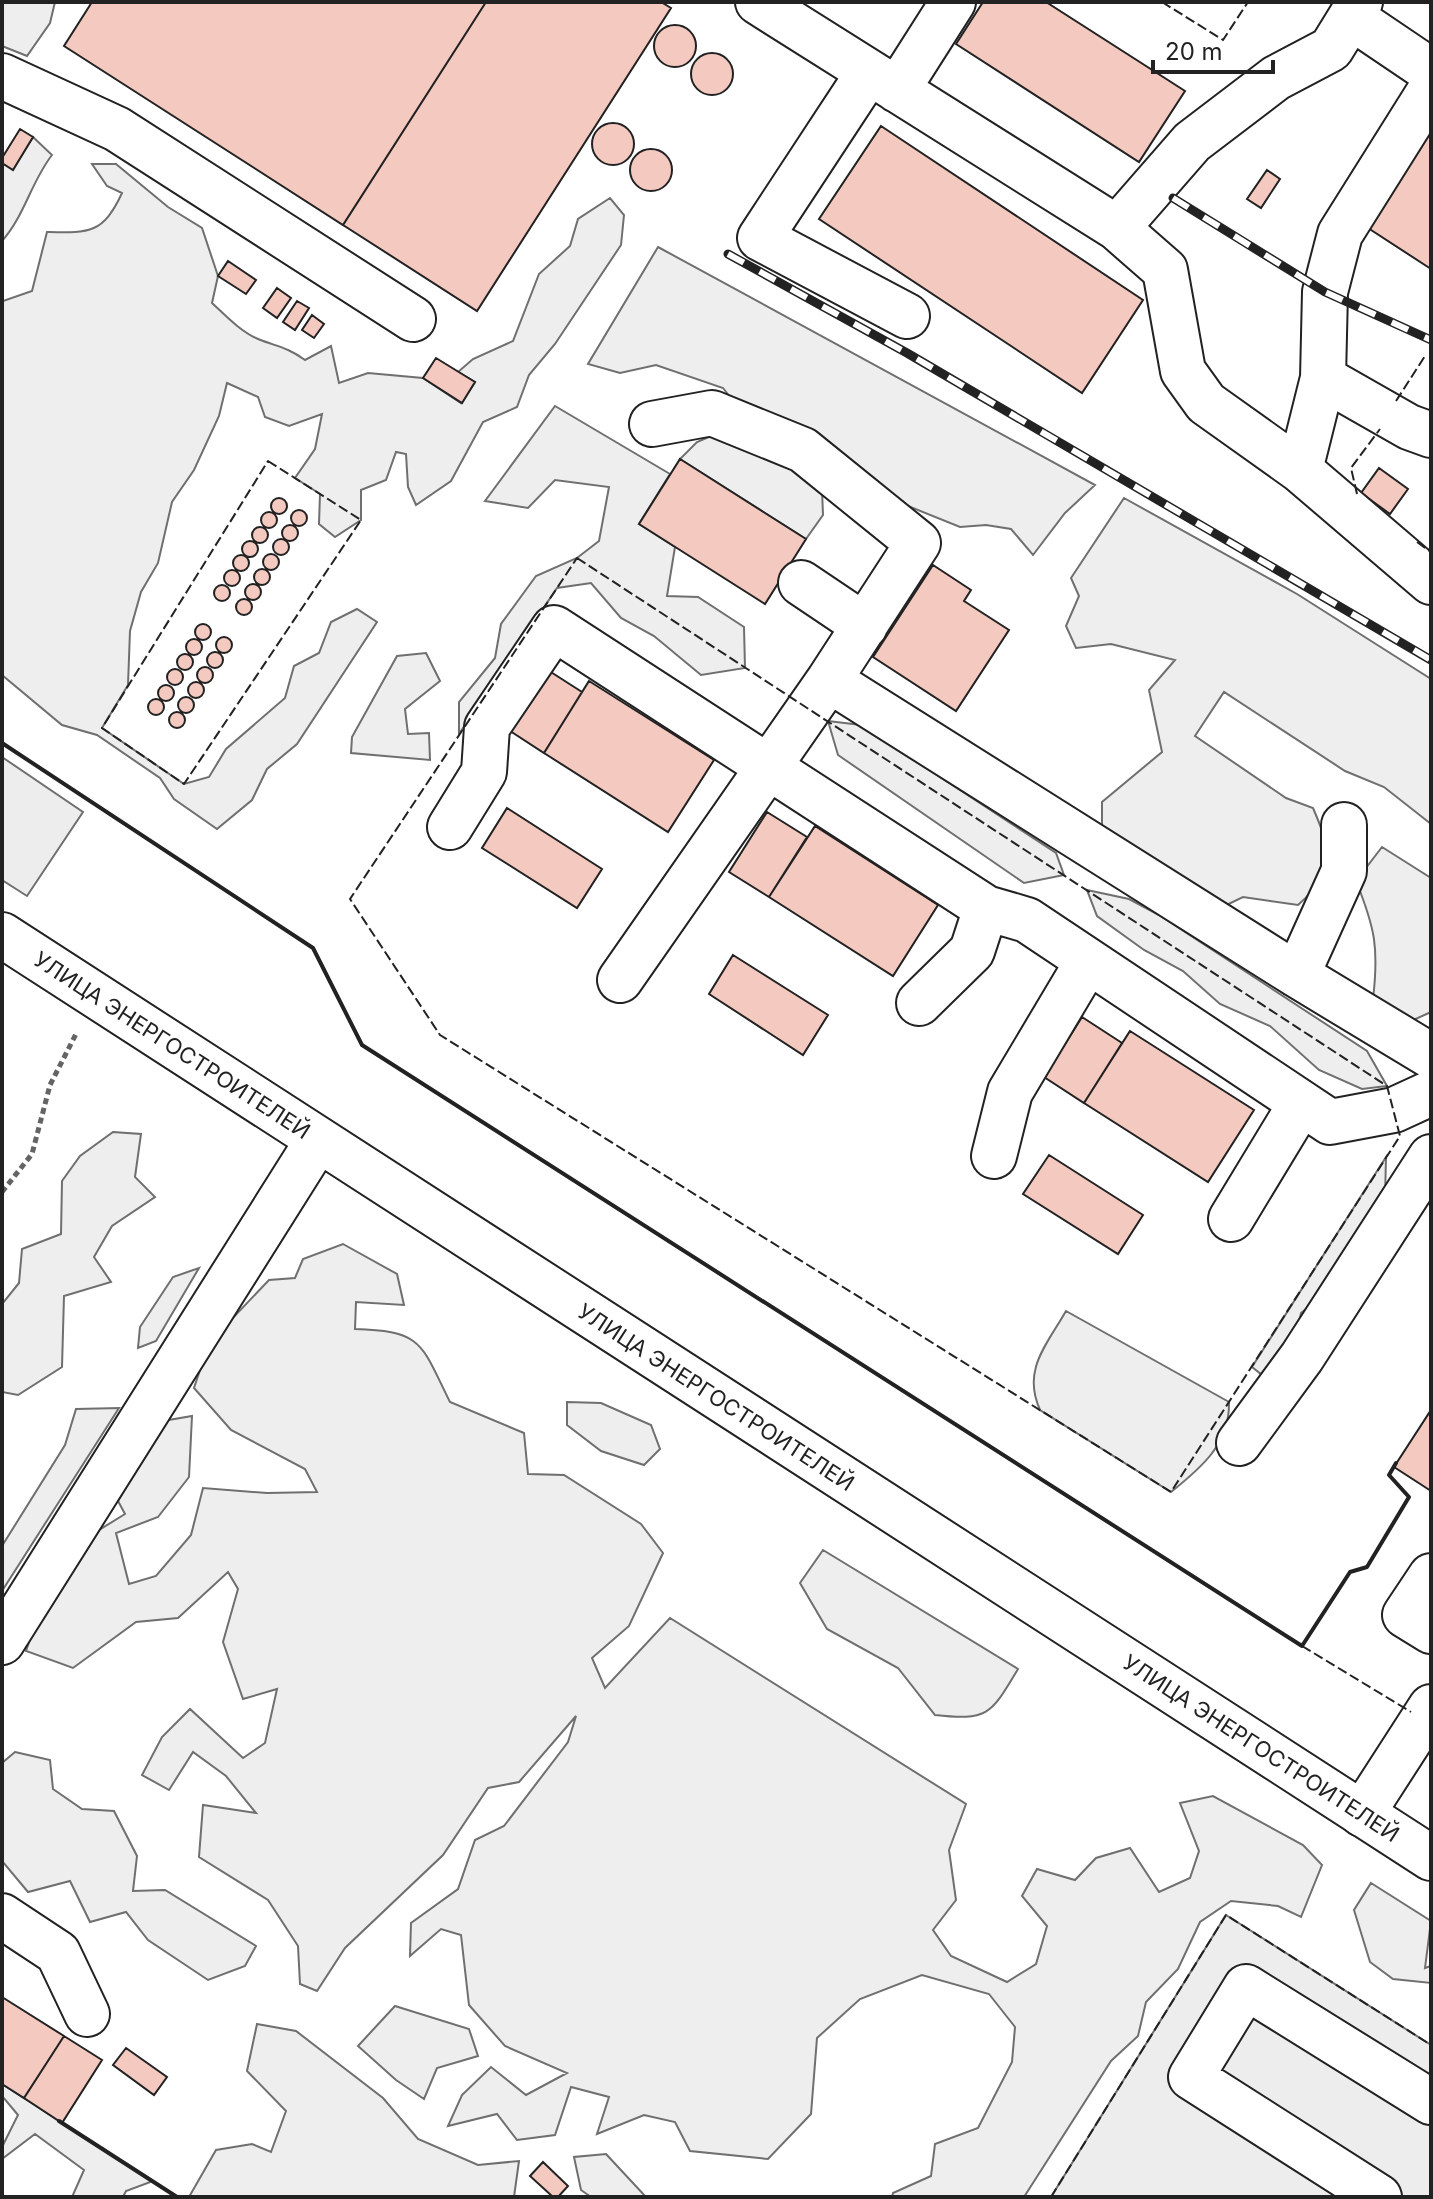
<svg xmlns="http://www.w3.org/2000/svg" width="1433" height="2199" font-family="Inter,sans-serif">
<rect width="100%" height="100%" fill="#fff"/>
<path fill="#eee" stroke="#6f6f6f" stroke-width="2" d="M2,2H55L50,23L27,56L2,46Z
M33,137L52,155C31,182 25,215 2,241V163L13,169Z
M92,164H116L168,207L202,228L218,276L212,303C226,316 241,332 258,339C278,347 287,347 305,360L331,346L339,383L368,373L423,378L461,403L475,382L458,372L473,359L513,341L539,274L570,246L578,219L610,198L624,215L621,245L555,344L529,375L517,407L483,422L451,481L416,505L408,487L406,454L396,452L386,480L361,490V520L335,537L319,524L320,494L295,478L315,449L322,414L289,426L265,417L258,397L227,383L219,416L194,470L172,502L158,563L141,592L130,631L128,685L102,728L184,784L209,777L226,749L285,698L294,666L319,653L331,622L357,609L377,622L297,744L267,769L252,800L217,829L174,799L160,778L97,735L62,725L2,675V306L3,301L32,291L47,232C89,233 103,234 122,193L107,186Z
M658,247L1095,485L1065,513L1033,555L1011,529L986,525L960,527L908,506L855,467L741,411L723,388L656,365L620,373L588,364Z
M555,406L670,474L639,524L675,547L667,596L698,597L744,627L745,668L701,675L654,636L621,618L591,583L557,588L459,734V702L495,658L501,624L536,576L577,558L599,541L609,487L555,480L528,508L485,501Z
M723,431L778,457L822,489L823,515L806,539L680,459L697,442Z
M1124,498L1297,594L1431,679V824L1384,787L1345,771L1224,692L1195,736L1286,798L1313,808C1332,852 1336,871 1298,905L1243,897L1216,910L1102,835V802L1162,752L1149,690L1175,660L1111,644L1076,648L1066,626L1079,596L1071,578Z
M426,653L440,681L405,709L408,734L429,733L430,760L351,753L352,737L397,656Z
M828,721L861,725L1056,853L1064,875L1024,883L838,755Z
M1382,847L1431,878V1012L1409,1022L1373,999C1379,948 1375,928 1356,881Z
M1087,890L1129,899L1159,915L1367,1051L1387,1086L1362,1089L1319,1070L1270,1026L1220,1004L1183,971L1144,950L1097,916Z
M113,1132L141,1134L135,1177L155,1197L112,1226L94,1257L111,1282L64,1296L62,1367L18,1395L2,1392V1304L19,1283L22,1249L61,1234L62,1181L80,1156Z
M1386,1157L1385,1199L1322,1296L1301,1313L1294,1344L1266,1378L1252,1367Z
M343,1244L397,1274L404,1305L356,1302L355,1329C424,1331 421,1344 450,1402L524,1433L528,1474L564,1475L641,1524L663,1553L629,1626L592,1658L605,1688L670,1618L966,1804L949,1850L956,1900L933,1930L951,1956L1007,1982L1036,1964L1047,1926L1022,1896L1037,1869L1075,1880L1096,1858L1130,1848L1159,1892L1190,1878L1199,1851L1180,1803L1213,1796L1303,1845L1322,1865L1301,1917L1278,1906L1231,1901L1200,1922L1178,1969L1146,2002L1138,2036L1111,2061L1024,2197H892L893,2193L931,2176L935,2144L978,2128L1012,2062L1015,2027L989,1994L922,1975L860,1999L817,2038L811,2114L768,2159L690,2151L675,2122L644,2115L597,2134L609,2097L571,2087L555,2135L517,2140L497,2114L448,2126L462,2095L491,2067L526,2095L567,2073L505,2046L469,2005L461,1935L441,1929L410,1956L411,1923L458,1889L475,1840L504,1826L568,1742L576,1716L519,1782L488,1788L443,1855L345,1948L317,1991L300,1984L298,1946L268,1900L199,1857L203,1805L256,1813L226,1776L193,1752L169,1790L142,1775L162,1737L190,1709L243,1758L265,1743L277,1689L243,1699L223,1642L238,1589L228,1572L178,1618L136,1622L73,1668L26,1651L34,1627L91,1535L125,1514L118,1501L163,1421L192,1416L189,1477L158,1517L116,1533L129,1584L156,1576L191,1535L203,1488L267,1493L317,1492L305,1469L231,1430L194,1388L209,1343L269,1280L295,1278L303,1259Z
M199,1268L156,1341L138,1348L140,1327L173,1277Z
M1066,1311L1229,1402C1230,1444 1201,1468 1171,1492L1040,1410C1022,1370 1046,1346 1066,1311Z
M567,1402L601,1403L651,1425L660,1449L644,1465L601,1451L567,1425Z
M119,1408L2,1591V1546L65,1445L76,1409Z
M823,1550L1018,1669C991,1714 989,1721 935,1715L898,1668L827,1629L800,1583Z
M15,1752L50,1760L53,1789L82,1809L114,1811L137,1856L133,1891L165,1890L256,1946L245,1966L208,1980L148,1940L126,1912L90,1922L70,1881L28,1892L2,1861V1763Z
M1371,1883L1431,1921L1425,1968L1431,1966V1983L1393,1979L1370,1962L1354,1910Z
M395,2006L469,2029L478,2056L437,2068L424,2099L396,2080L358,2046Z
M257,2024L296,2031L383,2098L418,2139L478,2165L519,2161L514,2197H189L216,2150L252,2144L271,2152L286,2111L247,2071Z
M2,2084L153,2181L126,2191L123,2197H72L84,2170L35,2134L2,2159V2147L18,2115L2,2096Z
M606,2154L646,2197H591L581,2190L574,2157Z"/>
<path fill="#ededed" stroke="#6f6f6f" stroke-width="2" d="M2,757L83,812L27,896L2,880Z
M1226,1915L1431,2045V2197H1051Z"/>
<path fill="#f3c9c0" stroke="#222" stroke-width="2" d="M92,2H486L343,225L64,46Z
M486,2H661L671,8L477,311L343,225Z
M983,2H1046L1185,91L1139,162L956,44Z
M654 46a21 21 0 1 1 42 0a21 21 0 1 1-42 0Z
M691 74a21 21 0 1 1 42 0a21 21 0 1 1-42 0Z
M592 144a21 21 0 1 1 42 0a21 21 0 1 1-42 0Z
M881,126L1143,300L1082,393L819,219Z
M20,129L33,137L13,170L2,163V158Z
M1431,130V269L1368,228Z
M630 170a21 21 0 1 1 42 0a21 21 0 1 1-42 0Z
M1267,170L1280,179L1261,208L1247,199Z
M228,261L256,280L246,294L218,276Z
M277,288L291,298L277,318L263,308Z
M297,301L309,308L295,330L283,322Z
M312,315L324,324L314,338L302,330Z
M436,358L475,382L462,403L423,378Z
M680,459L806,539L765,604L639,524Z
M1379,468L1408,489L1390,514L1361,493Z
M271 506a8 8 0 1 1 16 0a8 8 0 1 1-16 0Z
M291 518a8 8 0 1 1 16 0a8 8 0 1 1-16 0Z
M261 520a8 8 0 1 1 16 0a8 8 0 1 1-16 0Z
M282 533a8 8 0 1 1 16 0a8 8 0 1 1-16 0Z
M252 535a8 8 0 1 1 16 0a8 8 0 1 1-16 0Z
M273 547a8 8 0 1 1 16 0a8 8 0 1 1-16 0Z
M242 549a8 8 0 1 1 16 0a8 8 0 1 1-16 0Z
M263 562a8 8 0 1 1 16 0a8 8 0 1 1-16 0Z
M233 563a8 8 0 1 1 16 0a8 8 0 1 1-16 0Z
M933,565L971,590L964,601L1009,630L956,711L873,657Z
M254 577a8 8 0 1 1 16 0a8 8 0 1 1-16 0Z
M224 578a8 8 0 1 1 16 0a8 8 0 1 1-16 0Z
M245 592a8 8 0 1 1 16 0a8 8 0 1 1-16 0Z
M214 593a8 8 0 1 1 16 0a8 8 0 1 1-16 0Z
M236 607a8 8 0 1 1 16 0a8 8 0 1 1-16 0Z
M195 632a8 8 0 1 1 16 0a8 8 0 1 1-16 0Z
M216 645a8 8 0 1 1 16 0a8 8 0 1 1-16 0Z
M186 647a8 8 0 1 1 16 0a8 8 0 1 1-16 0Z
M207 660a8 8 0 1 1 16 0a8 8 0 1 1-16 0Z
M177 662a8 8 0 1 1 16 0a8 8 0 1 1-16 0Z
M197 675a8 8 0 1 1 16 0a8 8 0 1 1-16 0Z
M543,667L582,692L544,753L504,727Z
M167 677a8 8 0 1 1 16 0a8 8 0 1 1-16 0Z
M589,681L714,760L668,832L544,753Z
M188 690a8 8 0 1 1 16 0a8 8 0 1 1-16 0Z
M158 693a8 8 0 1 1 16 0a8 8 0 1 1-16 0Z
M178 705a8 8 0 1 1 16 0a8 8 0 1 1-16 0Z
M148 707a8 8 0 1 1 16 0a8 8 0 1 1-16 0Z
M169 720a8 8 0 1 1 16 0a8 8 0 1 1-16 0Z
M507,808L602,869L577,908L482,848Z
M767,812L807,837L769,897L729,872Z
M815,826L938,905L893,976L769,897Z
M733,955L828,1015L803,1055L709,994Z
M1082,1017L1122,1043L1084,1103L1044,1077Z
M1130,1031L1254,1110L1208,1182L1084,1103Z
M1049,1155L1143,1215L1118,1254L1023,1194Z
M1431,1410V1491L1394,1467Z
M2,1997L64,2036L24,2098L2,2084Z
M64,2036L102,2060L62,2123L24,2098Z
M126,2048L167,2077L154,2095L113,2065Z
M543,2162L568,2186L558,2197H553L530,2176Z"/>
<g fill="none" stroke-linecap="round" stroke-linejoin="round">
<defs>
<path id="minor" d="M758,2L1117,228L1165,270L1183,371L1206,403L1300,470L1431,582
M1351,17L1431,71
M869,72L760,238L907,316
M2,76L117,129L413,319
M897,90L953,2
M1117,228L1192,142L1276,78L1331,49L1360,2
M1323,378L1409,427L1431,435
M1300,470L1323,378L1325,292L1340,234L1431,89
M801,583L865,626
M829,680L1297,975L1431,1056
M450,827L484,772L487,727L554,628L986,908L1027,920L1330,1122L1394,1110L1431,1093
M1297,975L1344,871V825
M620,980L829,680L918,543L803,450L712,413L652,424
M919,1003L972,951L986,908
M994,1156L1010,1092L1088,961
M1231,1219L1300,1105
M1239,1443L1302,1357L1431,1157
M1431,1576L1405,1615L1431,1631
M2,1642L318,1140
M1362,1814L1431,1707
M2,1916L58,1953L87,2014
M1379,2197L1191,2077L1246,1987L1431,2102"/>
<path id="major" d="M2,935L1431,1858"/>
</defs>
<use href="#minor" stroke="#222" stroke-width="48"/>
<use href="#major" stroke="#222" stroke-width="48"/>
<path stroke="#646464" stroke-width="5" stroke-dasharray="6 4" stroke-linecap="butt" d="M2,1192L32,1154L50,1085L77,1032"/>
<use href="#minor" stroke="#fff" stroke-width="44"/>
<use href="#major" stroke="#fff" stroke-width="44"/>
<defs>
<path id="rail" d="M1173,198L1325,292L1431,340
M728,254L907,353L1431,660"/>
</defs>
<use href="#rail" stroke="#222" stroke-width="9"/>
<use href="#rail" stroke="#fff" stroke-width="6" stroke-dasharray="18" stroke-linecap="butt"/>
<path stroke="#222" stroke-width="2" stroke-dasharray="10 4" stroke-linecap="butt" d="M1162,2L1223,40L1248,2
M1396,401L1425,356
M268,461L361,520L184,784L102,728Z
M1357,494L1351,468L1380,429
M1417,542L1431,552
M577,558L1387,1086L1400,1136L1171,1492L440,1035L350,899Z
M1302,1646L1411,1712
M1051,2197L1226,1915L1431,2045"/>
<path stroke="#222" stroke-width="4" d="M2,743L313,948L362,1045L1302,1646L1350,1572L1367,1567L1409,1497L1389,1475L1396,1463
M59,2121L177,2197"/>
</g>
<g text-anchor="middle" stroke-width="6" stroke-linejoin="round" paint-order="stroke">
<g font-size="22" fill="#222" stroke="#fff">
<text transform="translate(172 1045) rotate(33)" y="8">УЛИЦА ЭНЕРГОСТРОИТЕЛЕЙ</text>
<text transform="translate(716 1397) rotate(33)" y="8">УЛИЦА ЭНЕРГОСТРОИТЕЛЕЙ</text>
<text transform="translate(1261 1748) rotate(33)" y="8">УЛИЦА ЭНЕРГОСТРОИТЕЛЕЙ</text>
</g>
</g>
<rect width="1433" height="2199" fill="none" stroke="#222222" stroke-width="8"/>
<path d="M1153 60v12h120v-12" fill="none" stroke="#222222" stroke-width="4"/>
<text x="1165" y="60" font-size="24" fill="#222222" stroke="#ffffff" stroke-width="6" paint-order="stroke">20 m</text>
</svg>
